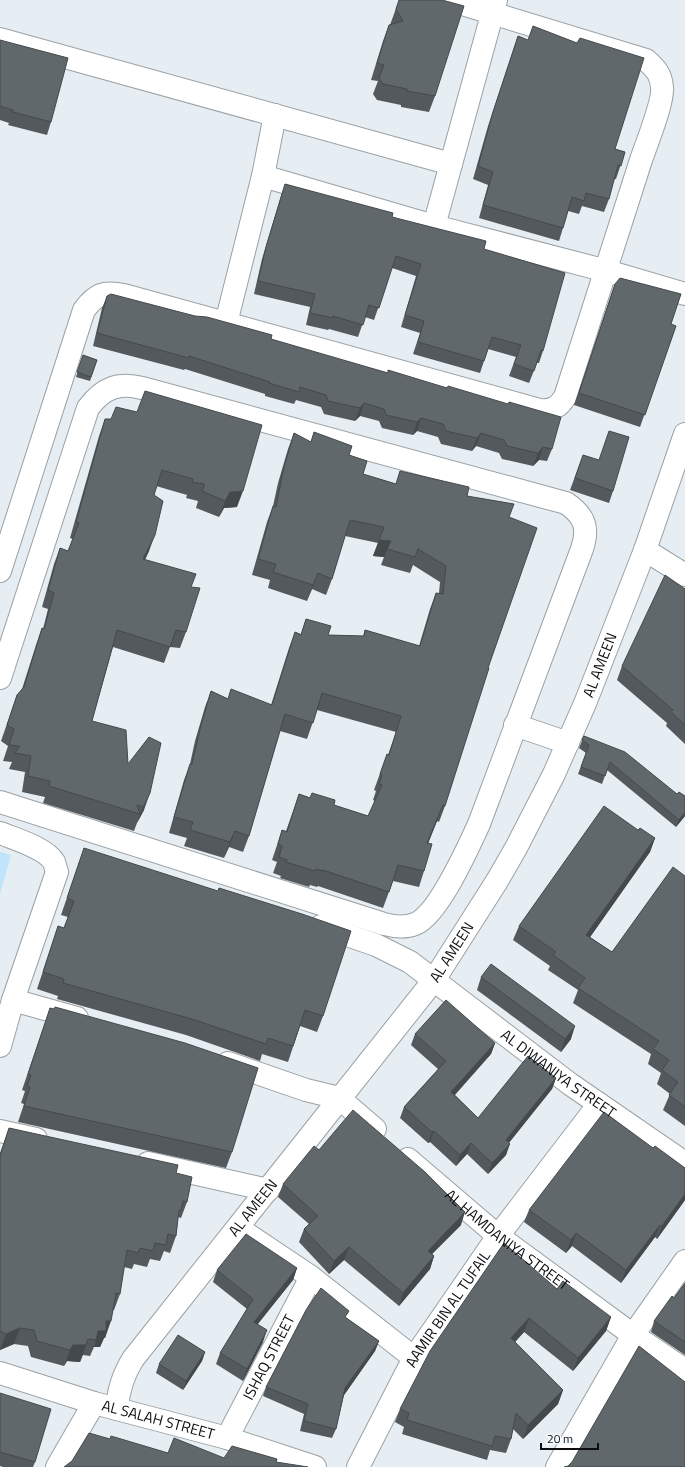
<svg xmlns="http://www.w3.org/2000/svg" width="685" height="1467" font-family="'Titillium Web',sans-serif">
<rect width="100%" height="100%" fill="#e7eef3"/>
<path fill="#bfe4fb" d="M0,852L11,855L0,894Z"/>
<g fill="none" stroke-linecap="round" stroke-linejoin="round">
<defs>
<g id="minor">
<path d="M0,39L451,164"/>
<path d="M263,176L434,226L607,271L685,294"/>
<path d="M434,226L496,0"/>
<path d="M226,323L263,176L275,115"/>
<path d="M645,550L685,575"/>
<path d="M0,571L84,310C96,294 103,291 124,295L540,410C552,411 559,407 565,397C591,318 616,239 641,160C646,145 664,101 662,87C661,74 656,69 646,60L449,0"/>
<path d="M0,678L88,408C103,388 118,382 142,388L566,503C585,516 589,528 582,549L479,824C468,848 438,915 415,924C405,928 395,927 384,924L0,802"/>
<path d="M515,725L568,743"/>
<path d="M0,833C15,839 46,848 54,862C55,865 56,869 57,872L13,1000L0,1046"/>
<path id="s1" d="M321,926L376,945L410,962L570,1084L685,1163"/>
<path d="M13,1000L77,1018"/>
<path d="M228,1063L306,1090L339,1098L375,1129"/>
<path d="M0,1131L36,1139"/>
<path id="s2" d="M408,1159L498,1236L633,1335L685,1370"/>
<path d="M148,1163L268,1190"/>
<path d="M238,1228L311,1277L414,1358"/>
<path id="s3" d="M0,1373L94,1403L227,1438L315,1467"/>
<path id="s4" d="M117,1409C118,1390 123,1375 133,1359L434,980L497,881L516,848L554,774L586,701L645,550L685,434"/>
<path id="s5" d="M227,1438L311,1277"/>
<path d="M57,1467L94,1403"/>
<path id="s6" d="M358,1467L414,1358L498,1236L599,1104"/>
<path d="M557,1467L633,1335L685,1261"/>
</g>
</defs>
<use href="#minor" stroke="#9aa1a5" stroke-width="24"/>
<use href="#minor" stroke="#fff" stroke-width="22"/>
</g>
<path fill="#53595d" d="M399,0L435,96L429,112L401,107V105L377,100L373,94L378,81L371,80L383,41L389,25H390Z
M518,36L615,149L625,152L616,179H614L609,199L604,212L582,206L579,214L568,211L563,228L559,241L479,218L488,185L473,179L488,126Z
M0,40L51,122L47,135L8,125L9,123L0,120Z
M285,184L392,217L484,249L543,351L539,363H537L529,383L509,376L516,357L488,349L480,373L413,354L420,333L401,327L416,276L392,268L374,320L365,317L358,337L329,329L328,330L306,325L310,307L254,294L262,259L281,196Z
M615,284L671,324L676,326L640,427L574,405Z
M107,296L271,339L552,449L547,461L539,460L533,466L502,459L499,453L476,446L472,451L441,444L438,437L417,431L413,435L382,428L379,421L360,416L355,421L324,414L321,407L296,400L294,404L265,396V394L185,369L184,370L93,346L102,308Z
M83,355L97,360L90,381L76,377Z
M105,419H111L237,507L224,508L219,517L196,508L198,501L186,498L187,495L156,486L154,495L149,551L145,560L191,587L186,632L180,648L170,647L164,663L113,647L92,721L128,764L144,810L137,823L134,831L43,803L45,797L22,792L25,772L9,769L12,762L3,761L8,746L1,741L17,695L22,689L36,645L42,628L43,629L48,609L42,607L54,564L60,548L68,551L73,539L70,538L99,436Z
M314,432L349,455L363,474L396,484L400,471L467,496L509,517L488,668L445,806L439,822L437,821L428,843L424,871L419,887L393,881L383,908L318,886L317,887L310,885L309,887L280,878L281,876L273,873L277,862L272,860L282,830L286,831L299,794L368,816L375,801L373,800L376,791L374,790L387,754L388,755L396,732L317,710L307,739L280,731L249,836L243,852L229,847L224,858L184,846L187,838L169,833L184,780L190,764L195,741L205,707L211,691L228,699L231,689L271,705L289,648L295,632L301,634L306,619L328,635L363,636L365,630L419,646L430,609L436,593H439L440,582L413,565L410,573L381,565L384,557L373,556L378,543L345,536L332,579L326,595L312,589L307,601L268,588L270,580L252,575L267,522L273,506L278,483L288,449L294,433L311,442Z
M583,455L613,491L609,503L570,490Z
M685,589V744L666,726L667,723L617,680L622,666Z
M584,736L685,816L676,827L607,770L602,784L578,774L586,753L579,748Z
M638,830L655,838L650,852L590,937L612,952L685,876V1126L663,1110L670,1094L657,1084L661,1073L648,1064L651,1054L573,1003L578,990L548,970L550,966L513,940L519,926Z
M84,848L323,1016L317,1032L300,1026L288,1062L262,1054L260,1061L186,1035L57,999L58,996L37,989L58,926L64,928L68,917L61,915Z
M481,977L571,1039L561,1052L477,990Z
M50,1008L232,1152L226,1168L18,1122L24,1104L21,1103L25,1091L22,1090Z
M415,1034L495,1043L491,1054L455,1095L478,1118L556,1078L552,1089L509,1143L506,1155L488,1174L467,1154L456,1166L430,1142L428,1143L400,1118L404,1107L438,1069L411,1045Z
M9,1128L176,1173L187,1202L181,1218L178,1217L176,1236L170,1253L164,1251L160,1261L150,1259L147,1267L134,1264L132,1269L124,1267L120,1294L114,1310H113L105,1338H104L100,1347H94L90,1356L83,1355L80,1362L67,1361L64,1366L31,1357L28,1346L14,1344L0,1350V1153Z
M653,1148L685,1168V1200L657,1239L655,1237L621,1283L572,1246L566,1253L524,1222L529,1210Z
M319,1150L461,1225L432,1254L434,1256L430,1269L399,1306L344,1260L329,1274L299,1242L304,1229L309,1224L278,1197L283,1184Z
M297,1268L293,1280L257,1324L263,1342L243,1381L216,1364L220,1353L247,1309L213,1282L217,1270Z
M685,1283V1355L651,1332L654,1321L674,1298Z
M557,1289L611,1317L606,1331L573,1371L524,1332L515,1342L563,1390L558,1404L523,1439L513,1429L511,1439L506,1453L490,1450L487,1460L402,1434L404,1427L395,1422L400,1409Z
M346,1318L379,1341L375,1351L344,1395L336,1429L332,1438L300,1431L304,1414L263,1396L266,1387Z
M205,1352L202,1361L183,1390L156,1373L159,1364Z
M0,1393L35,1462L33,1467H3L0,1466Z"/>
<path fill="#44494c" d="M364,403L360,416L355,421L360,408Z
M421,418L417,431L413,435L417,422Z
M481,433L476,446L472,451L477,438Z
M543,447L539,460L533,466L538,453Z
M243,491L237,507L224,508L219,517L225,501L230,492Z
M155,535L149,551L137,575L143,559Z
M379,540L391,541L384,557L373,556Z
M318,573L312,589L307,601L313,585Z
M150,793L144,810L137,823L143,807Z
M443,805L437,821L422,859L427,843Z
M685,812V816L676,827L679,820Z
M235,831L229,847L224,858L230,842Z
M655,838L650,852L581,950L586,935Z
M575,1026L571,1039L561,1052L565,1039Z
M495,1043L491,1054L447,1103L451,1092Z
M556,1078L552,1089L502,1151L506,1140Z
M434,1131L430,1142L428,1143L432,1132Z
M471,1143L467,1154L456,1166L460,1155Z
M510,1144L506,1155L488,1174L492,1163Z
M685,1194V1200L657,1239L662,1226Z
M465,1212L461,1225L423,1263L428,1251Z
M660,1225L655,1237L621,1283L626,1270Z
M576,1233L572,1246L566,1253L571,1240Z
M349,1247L344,1260L329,1274L334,1261Z
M434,1256L430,1269L399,1306L403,1293Z
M297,1268L293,1280L250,1334L254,1322Z
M611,1317L606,1331L573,1371L578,1358Z
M529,1318L524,1332L506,1352L511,1338Z
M106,1321H111L105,1338H104L100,1347H94L96,1340L98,1331Z
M20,1328L14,1344L0,1350L6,1334Z
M267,1330L263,1342L243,1381L247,1369Z
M379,1341L375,1351L342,1398L345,1388Z
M73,1345H86L80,1362L67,1361L64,1366L70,1350Z
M205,1352L202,1361L183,1390L186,1381Z
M563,1390L558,1404L523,1439L528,1425Z"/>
<path fill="#61686c" stroke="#44494c" d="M399,0H442L464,6L435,96L407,91V89L383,84L379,78L384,65L377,63L389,25L403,21L396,9Z
M533,26L577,43L580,38L644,58L615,149L625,152L621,166L618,165L609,199L586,193L584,201L572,197L563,228L483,205L493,172L478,166L493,112L518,36L528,40Z
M0,40L68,58L51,122L13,112V110L0,106Z
M285,184L393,213L392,217L486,241L484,249L565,273L543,351L541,350L534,371L514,364L521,345L492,337L484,361L418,342L424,321L405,315L421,264L396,256L379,308L369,305L363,325L333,316V318L310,313L315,294L258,281L266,247Z
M620,278L681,294L671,324L676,326L645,415L579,393L615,284Z
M111,294L195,316L207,317L272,335L271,339L388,373V370L447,388L448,386L508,404L509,402L561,417L552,449L543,447L538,453L507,446L504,440L481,433L477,438L446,431L443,424L421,418L417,422L386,415L384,409L364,403L360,408L328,401L326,395L300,387L299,392L269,383L270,382L189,356V358L97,333L107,296Z
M83,355L97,360L91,377L77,372Z
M145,391L262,425L243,491L230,492L225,501L202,491L205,484L192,482L193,479L162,470L154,495L163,501L155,535L143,559L196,574L191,587L200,588L186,632L176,630L170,647L117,630L92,721L126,730L128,764L149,737L161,743L150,793L143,807L137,805L140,814L49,786L50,781L28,776L31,756L15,753L20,746L9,745L14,729L7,725L17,695L24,687L42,628L44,629L54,593L48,590L60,548L68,551L79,523L76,522L105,419H111L116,407L137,412Z
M609,431L629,437L613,491L575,478L583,455L599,460Z
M314,432L352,446L349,455L367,461L363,474L396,484L400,471L469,487L467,496L514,504L509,517L537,528L488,668H489L445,806L443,805L427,843L432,844L424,871L398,865L389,892L323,870V871L316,869L315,871L286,862L287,860L279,857L282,846L278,844L282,830L287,832L299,794L310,798L312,793L335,800L334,805L368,816L382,785L379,784L382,775L380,774L387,754L389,755L401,716L322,693L313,723L285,714L249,836L235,831L230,842L190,830L193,822L174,817L190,764H192L201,725L211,691L228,699L231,689L272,705L295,632L301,635L306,619L331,626L328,635L364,636L365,630L420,646L436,593L443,594L446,566L418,549L415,557L387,549L391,541L379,540L384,527L350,520L332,579L318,573L313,585L273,572L276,564L258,559L273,506L276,507L284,467L294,433L311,442Z
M665,575L685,589V725L671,712L673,710L622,666Z
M584,736L625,752L677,794L679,792L685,796V812L679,820L610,762L605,776L581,767L589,745L582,740Z
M604,806L638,830L640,828L655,838L586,935L612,952L673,867L685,876V1107L669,1095L678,1082L662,1070L669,1060L653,1049L659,1041L578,988L585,978L553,955L556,952L519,926Z
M84,848L218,891L219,888L302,914L351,931L323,1016L305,1010L293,1046L268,1038L266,1044L192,1019L63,983L64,979L43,972L58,926L64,928L74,901L67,898Z
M491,964L575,1026L565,1039L481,977Z
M446,1000L495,1043L451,1092L478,1118L528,1056L556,1078L506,1140L510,1144L492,1163L471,1143L460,1155L434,1131L432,1132L404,1107L446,1061L415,1034Z
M55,1007L185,1043L258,1068L232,1152L24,1106L30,1087L27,1086L31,1075L28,1074L50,1008L54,1009Z
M353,1110L425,1172L465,1212L428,1251L434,1256L403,1293L349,1247L334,1261L304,1229L318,1216L283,1184L314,1146L319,1150Z
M604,1112L653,1148L655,1146L685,1168V1194L662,1226L660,1225L626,1270L576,1233L571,1240L529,1210Z
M9,1128L178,1165L176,1173L192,1177L187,1202L183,1201L181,1210H179L176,1236L168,1234L166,1245L155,1243L153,1251L140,1248L138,1253L127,1250L120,1294L116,1293L111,1321H106V1331H98L96,1340L88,1339L86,1345H73L70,1350L37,1341L34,1330L20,1328L6,1334L0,1331V1156Z
M246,1234L297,1268L254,1322L267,1330L247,1369L220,1353L253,1299L217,1270Z
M504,1243L557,1289L563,1281L611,1317L578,1358L529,1318L511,1338L563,1390L528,1425L516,1413L511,1439L495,1436L492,1446L407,1420L409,1413L400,1409L430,1351Z
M685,1283V1342L654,1321L672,1296L674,1298Z
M321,1288L349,1311L345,1317L379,1341L345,1388L336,1429L304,1421L308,1404L266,1387L306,1310Z
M178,1335L205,1352L186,1381L159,1364Z
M639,1346L685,1382V1467H564L568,1466L572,1462Z
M0,1393L51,1409L35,1462L0,1452Z
M89,1433L110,1439L111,1436L168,1453L174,1438L224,1458L232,1446L277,1459L276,1462L308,1467H64L72,1461Z"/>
<g text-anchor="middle" stroke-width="3" stroke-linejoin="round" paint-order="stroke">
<g font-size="15" fill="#0b0d0f" stroke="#f5fbff">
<text dy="5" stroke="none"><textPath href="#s4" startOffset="894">AL AMEEN</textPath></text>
<text dy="5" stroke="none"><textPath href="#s4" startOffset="570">AL AMEEN</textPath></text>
<text dy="5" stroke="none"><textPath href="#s1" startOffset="282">AL DIWANIYA STREET</textPath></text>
<text dy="5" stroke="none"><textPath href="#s4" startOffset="246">AL AMEEN</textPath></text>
<text dy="5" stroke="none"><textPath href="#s2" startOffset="128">AL HAMDANIYA STREET</textPath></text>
<text dy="5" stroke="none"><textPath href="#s6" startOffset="182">AAMIR BIN AL TUFAIL</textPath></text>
<text dy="5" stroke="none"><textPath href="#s5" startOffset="91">ISHAQ STREET</textPath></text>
<text dy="5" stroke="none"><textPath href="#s3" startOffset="165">AL SALAH STREET</textPath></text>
</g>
</g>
<path d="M541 1443v6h57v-6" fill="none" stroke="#0b0d0f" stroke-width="2"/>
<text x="547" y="1443" font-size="12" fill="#0b0d0f" stroke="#f5fbff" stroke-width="3" paint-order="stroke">20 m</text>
</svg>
